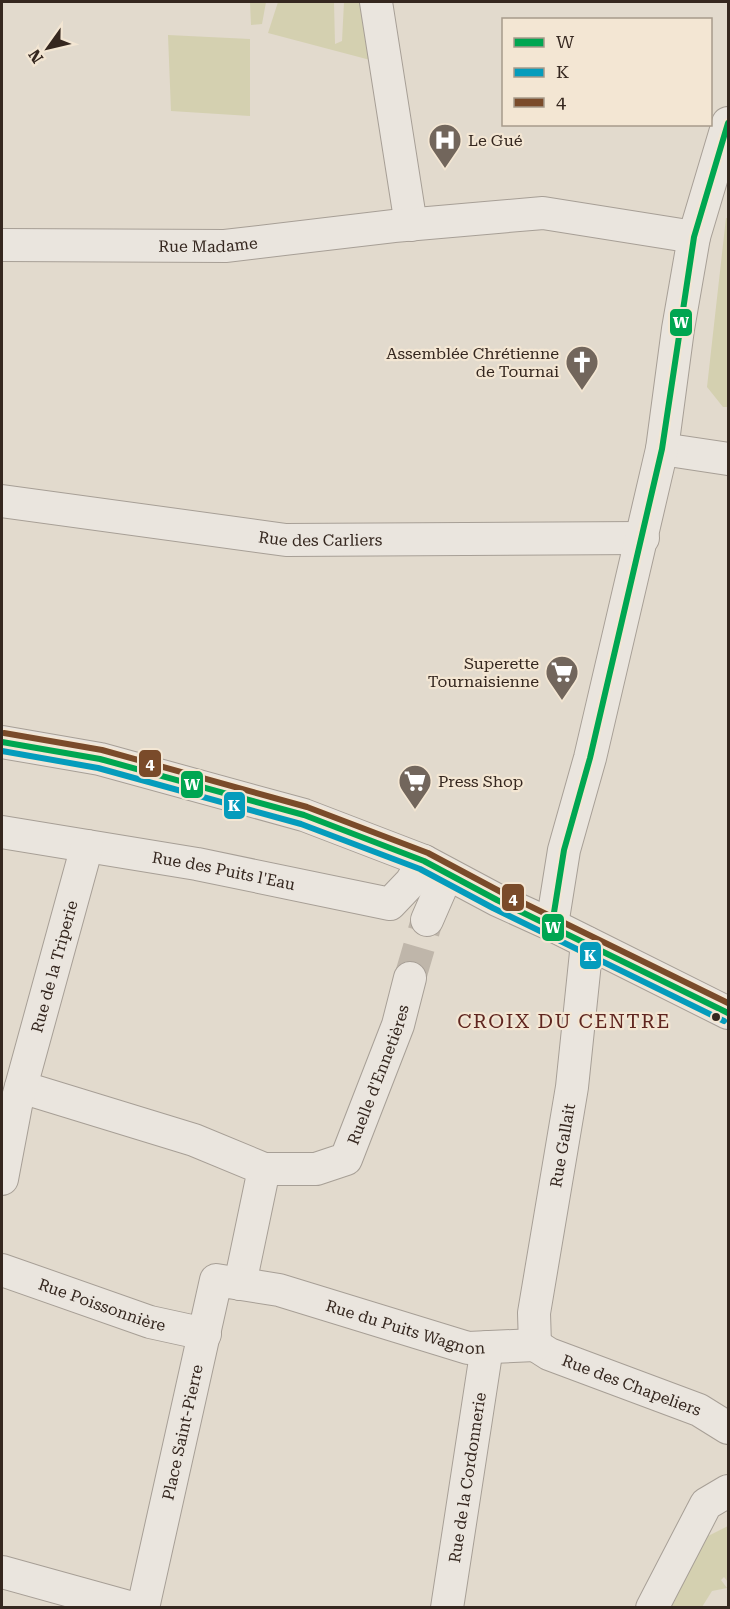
<svg xmlns="http://www.w3.org/2000/svg" width="730" height="1609" font-family="'Roboto Serif',serif">
<rect width="100%" height="100%" fill="#e2dacd"/>
<path fill="#d4d0b0" d="M250,2H266L262,24L251,25Z
M278,2H334L335,44L342,41L344,2H368L374,61L268,33Z
M168,35L250,39V116L171,111Z
M726,218H728V407H723L707,387Z
M728,1526V1582L724,1577L721,1580L727,1588L712,1591L702,1607L669,1608L702,1539Z"/>
<g fill="none" stroke-linecap="round" stroke-linejoin="round">
<path stroke="#bfb6aa" stroke-width="32" stroke-dasharray="32 16" stroke-linecap="butt" d="M410,978L427,920"/>
<defs>
<g id="minor">
<path d="M376,2L411,225"/>
<path id="s1" d="M2,245L225,246L394,226L543,213L694,237"/>
<path d="M662,449L728,459"/>
<path id="s2" d="M2,501L286,540L643,538"/>
<path d="M2,742L100,759L304,815L424,861L497,900L552,925L728,1013"/>
<path id="s3" d="M2,832L197,864L390,904L411,882L424,861"/>
<path d="M427,920L447,874"/>
<path d="M552,925L564,850L590,758L662,449L678,329L694,237L728,123"/>
<path d="M21,1087L194,1140L264,1169L240,1284"/>
<path id="s4" d="M264,1169H316L346,1159L398,1025L410,978"/>
<path id="s5" d="M2,1179L16,1105L87,846"/>
<path id="s6" d="M2,1270L150,1322L205,1334"/>
<path id="s7" d="M535,1345L534,1313L572,1087L587,943"/>
<path id="s8" d="M535,1345L549,1354L699,1410L728,1428"/>
<path d="M2,1572L132,1608"/>
<path id="s9" d="M143,1608L216,1280L279,1290L468,1348L535,1345"/>
<path id="s10" d="M447,1608L487,1347"/>
<path d="M652,1608L706,1504L728,1491"/>
</g>
</defs>
<use href="#minor" stroke="#a79f96" stroke-width="34"/>
<use href="#minor" stroke="#eae5de" stroke-width="32"/>
<defs>
<path id="bus-1" d="M2,742L100,759L304,815L424,861L497,900L728,1013
M552,925L564,850L590,758L662,449L694,237L728,123"/>
<path id="bus-2" d="M2,751L98,768L301,824L420,869L493,908L724,1021"/>
<path id="bus-3" d="M4,733L102,750L307,807L428,853L501,892L728,1003"/>
</defs>
<use href="#bus-1" stroke="#f3e6d3" stroke-width="10"/>
<use href="#bus-2" stroke="#f3e6d3" stroke-width="10"/>
<use href="#bus-3" stroke="#f3e6d3" stroke-width="10"/>
<use href="#bus-1" stroke="#00a651" stroke-width="6"/>
<use href="#bus-2" stroke="#059cbc" stroke-width="6"/>
<use href="#bus-3" stroke="#7a4b2a" stroke-width="6"/>
</g>
<defs>
<symbol id="hospital-pin" viewBox="-11 -11 22 30"><path d="M0 17L-7.5 6A9.5 9.5 0 1 1 7.5 6Z" fill="#72665c" stroke="#f3e6d3"/><path d="M-5-5h3v3.5h4V-5h3V5h-3V1.5h-4V5h-3Z" fill="#fff"/></symbol>
<symbol id="church-pin" viewBox="-11 -11 22 30"><path d="M0 17L-7.5 6A9.5 9.5 0 1 1 7.5 6Z" fill="#72665c" stroke="#f3e6d3"/><path d="M-1.2-6h2.4v3.5h3.3v2.4h-3.3V6h-2.4V-.1h-3.3v-2.4h3.3Z" fill="#fff"/></symbol>
<symbol id="supermarket-pin" viewBox="-11 -11 22 30"><path d="M0 17L-7.5 6A9.5 9.5 0 1 1 7.5 6Z" fill="#72665c" stroke="#f3e6d3"/><path d="M-6-5.5h2.5l.6 2H6L4.5 2H-2.5L-4.4-4H-6ZM-1.5 3.2a1.3 1.3 0 1 0 .1 0ZM3 3.2a1.3 1.3 0 1 0 .1 0Z" fill="#fff"/></symbol>
</defs>
<g fill-rule="evenodd">
<use href="#hospital-pin" x="426" y="121" width="38" height="52"/>
<use href="#church-pin" x="563" y="343" width="38" height="52"/>
<use href="#supermarket-pin" x="543" y="653" width="38" height="52"/>
<use href="#supermarket-pin" x="396" y="762" width="38" height="52"/>
</g>
<circle fill="#35271f" stroke="#f3e6d3" stroke-width="2" cx="716" cy="1017" r="5"/>
<g text-anchor="middle" stroke-width="4.5" stroke-linejoin="round" paint-order="stroke">
<g font-size="16" fill="#35271f" stroke="#f3e6d3" text-anchor="start">
<text x="468" y="146">Le Gué</text>
<text x="559" y="359" text-anchor="end">Assemblée Chrétienne<tspan x="559" dy="18">de Tournai</tspan></text>
<text x="539" y="669" text-anchor="end">Superette<tspan x="539" dy="18">Tournaisienne</tspan></text>
<text x="438" y="787">Press Shop</text>
</g>
<g font-size="16" fill="#35271f" stroke="#f3e6d3">
<text dy="6" stroke="none"><textPath href="#s1" startOffset="206">Rue Madame</textPath></text>
<text dy="6" stroke="none"><textPath href="#s2" startOffset="321">Rue des Carliers</textPath></text>
<text dy="6" stroke="none"><textPath href="#s3" startOffset="225">Rue des Puits l'Eau</textPath></text>
<text dy="6" stroke="none"><textPath href="#s5" startOffset="219">Rue de la Triperie</textPath></text>
<text dy="6" stroke="none"><textPath href="#s4" startOffset="174">Ruelle d'Ennetières</textPath></text>
<text dy="6" stroke="none"><textPath href="#s7" startOffset="202">Rue Gallait</textPath></text>
<text dy="6" stroke="none"><textPath href="#s6" startOffset="106">Rue Poissonnière</textPath></text>
<text dy="6" stroke="none"><textPath href="#s9" startOffset="532">Rue du Puits Wagnon</textPath></text>
<text dy="6" stroke="none"><textPath href="#s8" startOffset="105">Rue des Chapeliers</textPath></text>
<text dy="6" stroke="none"><textPath href="#s9" startOffset="180">Place Saint-Pierre</textPath></text>
<text dy="6" stroke="none"><textPath href="#s10" startOffset="132">Rue de la Cordonnerie</textPath></text>
</g>
<g font-size="20" letter-spacing="1.5" fill="#602620" stroke="#f3e6d3">
<text x="564" y="1028">CROIX DU CENTRE</text>
</g>
</g>
<g stroke="#f3e6d3" stroke-width="2">
<rect x="669" y="308" width="24" height="29" rx="6" fill="#00a651"/>
<rect x="138" y="749" width="24" height="29" rx="6" fill="#7a4b2a"/>
<rect x="180" y="770" width="24" height="29" rx="6" fill="#00a651"/>
<rect x="223" y="791" width="23" height="29" rx="6" fill="#059cbc"/>
<rect x="501" y="883" width="24" height="29" rx="6" fill="#7a4b2a"/>
<rect x="541" y="913" width="24" height="29" rx="6" fill="#00a651"/>
<rect x="579" y="941" width="23" height="29" rx="6" fill="#059cbc"/>
</g>
<g font-size="16" text-anchor="middle" font-weight="bold" fill="#fff">
<text x="681" y="328">W</text>
<text x="150" y="769">4</text>
<text x="192" y="790">W</text>
<text x="234" y="811">K</text>
<text x="513" y="904">4</text>
<text x="553" y="933">W</text>
<text x="590" y="961">K</text>
</g>
<rect width="730" height="1609" fill="none" stroke="#35271f" stroke-width="6"/>
<rect x="502" y="18" width="210" height="108" fill="#f3e6d3" stroke="#a79a8b" stroke-width="1.5"/>
<rect x="514" y="38" width="30" height="9" fill="#00a651" stroke="#a79a8b" stroke-width="1.5"/>
<text x="556" y="48" font-size="18" fill="#35271f">W</text>
<rect x="514" y="68" width="30" height="9" fill="#059cbc" stroke="#a79a8b" stroke-width="1.5"/>
<text x="556" y="78" font-size="18" fill="#35271f">K</text>
<rect x="514" y="98" width="30" height="9" fill="#7a4b2a" stroke="#a79a8b" stroke-width="1.5"/>
<text x="556" y="108" font-size="18" fill="#35271f">4</text>
<g transform="translate(48 48) rotate(236)" stroke="#f3e6d3" stroke-width="4.5" paint-order="stroke">
<path d="M0-4.5L10 22L0 15L-10 22Z" fill="#35271f"/>
<text y="-9" font-size="16" font-weight="bold" text-anchor="middle" fill="#35271f">N</text>
</g>
</svg>
